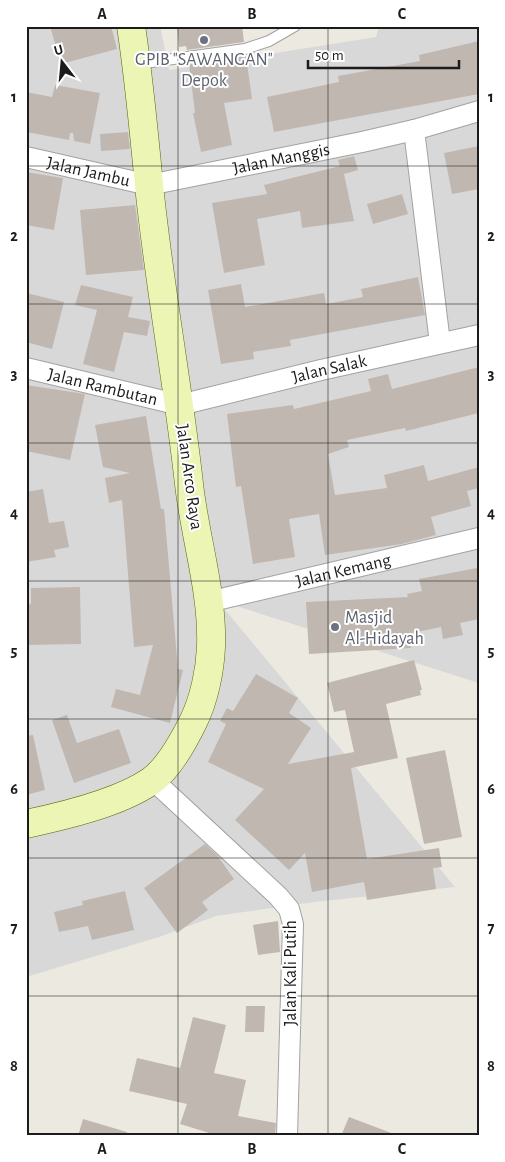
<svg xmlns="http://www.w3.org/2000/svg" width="505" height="1162" font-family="'Alegreya Sans',sans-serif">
<rect width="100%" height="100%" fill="#ece9e1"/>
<path fill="#d9d8d8" d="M26,26H160L169,70L376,37L379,26H479V683L217,600L455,887L314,902L216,916L159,937L26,977Z"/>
<path fill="#c0b8b0" d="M50,26H111L117,49L61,64Z
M177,26H242L244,42L187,50L186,46L179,47Z
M479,41V94L274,132L267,97L339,82L338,76L420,61L419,55Z
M246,56L252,99L224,103L232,145L201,152L193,113H195L189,64Z
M55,85L100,93L90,144L74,141L73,133H70L69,140L26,132V92L52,97Z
M128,132L130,149L101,151L100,134Z
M479,146V189L452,194L444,153Z
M354,156L358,170L344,174L354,221L302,228L300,211L257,219L265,265L224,273L212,203L267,194L264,185L340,166L338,160Z
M26,172L63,178L54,230L26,225Z
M402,194L408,214L373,224L367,204Z
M135,205L144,270L86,275L80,210Z
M418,277L425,315L290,340L291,346L253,352L254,359L221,364L208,290L241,284L245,307L324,293L326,304L363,297L361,289Z
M81,285L133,297L128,317L150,321L147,336L124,332L114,372L83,364L97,310L75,305Z
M26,293L64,302L52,349L26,342Z
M479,367V413L406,431L405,428L347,440L349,447L328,454L335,495L387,488L384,475L424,465L428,481L479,467V488L467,491L471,506L431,517L436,535L402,544L325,555L319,514L289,519L295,557L253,564L241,486L236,487L227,414L293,405L294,409L371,391L368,379L388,374L392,389Z
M26,385L85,394L70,460L26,451Z
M146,416L161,509H164L178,669L183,670L170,723L111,707L116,689L140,695L153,645L134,647L122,500L109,503L105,478L130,473L103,467L95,425Z
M43,489L49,523L64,521L69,547L54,550L56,557L26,562V492Z
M477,568L479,619L460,623L463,635L443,639L441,627L407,634L411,648L309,654L306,602L408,597L407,594L422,591L419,579Z
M80,587L81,644L26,645V605L31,604V588Z
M414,660L422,690H420L421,695L386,704L398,758L351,768L367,859L439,848L442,867L433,868L436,889L367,900L364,882L312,892L305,853L289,870L235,820L264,789L208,762L226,724L220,721L227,708L233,711L256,674L298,698L289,713L311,728L288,764L354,752L345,710L334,712L327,683Z
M67,715L77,743L119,729L131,763L74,783L52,720Z
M33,735L45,790L26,795V736Z
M445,750L462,837L424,844L406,758Z
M205,844L217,855L234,879L202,902L208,910L177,933L144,888Z
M125,891L134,930L92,940L88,926L59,932L54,912L83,905L82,901Z
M278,921L280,952L258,955L253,925Z
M246,1006H265L264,1032H245Z
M193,1017L226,1025L214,1073L246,1080L238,1116L276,1123L275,1136H219L180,1124L187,1104L129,1091L137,1058L180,1068Z
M349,1117L394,1134V1136H341Z
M83,1119L127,1132V1136H78Z"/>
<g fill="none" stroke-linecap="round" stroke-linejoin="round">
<defs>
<path id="service" d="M137,64L245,49L269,41L295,26"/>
<g id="minor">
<path d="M414,130L440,343"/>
<path id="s1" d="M26,157L149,185L362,142L414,130L479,111"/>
<path id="s2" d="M26,368L180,405L321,370L479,335"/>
<path id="s3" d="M208,602L479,538"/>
<path d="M153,780L278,896L289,909L293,924L287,1136"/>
</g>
<path id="secondary" d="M26,824C64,816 119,803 151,781C169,768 183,742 193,722C204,700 210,671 211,647C213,592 195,538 189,484C178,384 159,285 149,185C144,132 139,79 131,26"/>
</defs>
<use href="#service" stroke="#a2a2a2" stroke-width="12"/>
<use href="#minor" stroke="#a2a2a2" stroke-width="22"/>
<use href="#secondary" stroke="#57690a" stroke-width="29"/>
<use href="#service" stroke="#fff" stroke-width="10"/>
<use href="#minor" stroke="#fff" stroke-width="20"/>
<use href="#secondary" stroke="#edf5b5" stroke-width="28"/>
</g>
<path fill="none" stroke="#1b1b1b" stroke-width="1" stroke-opacity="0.55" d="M178,26V1136M328,26V1136M26,166H479M26,304H479M26,443H479M26,581H479M26,719H479M26,858H479M26,996H479"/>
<g fill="#6b7280" stroke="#fff" stroke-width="2">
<circle cx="204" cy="40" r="5"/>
<circle cx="335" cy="627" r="5"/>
</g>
<g text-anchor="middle" stroke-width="4" stroke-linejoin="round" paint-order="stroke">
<g font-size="18" fill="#5b616d" stroke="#fff">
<text x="204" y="65">GPIB "SAWANGAN"<tspan x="204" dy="21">Depok</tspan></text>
<text x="345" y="623" text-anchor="start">Masjid<tspan x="345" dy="21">Al-Hidayah</tspan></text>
</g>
<g font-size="18" fill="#1b1b1b" stroke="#fff">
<text dy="6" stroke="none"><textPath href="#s1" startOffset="261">Jalan Manggis</textPath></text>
<text dy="6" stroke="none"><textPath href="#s1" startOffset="64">Jalan Jambu</textPath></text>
<text dy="6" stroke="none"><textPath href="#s2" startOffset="312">Jalan Salak</textPath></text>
<text dy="6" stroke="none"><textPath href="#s2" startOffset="79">Jalan Rambutan</textPath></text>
<text transform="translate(190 477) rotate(82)" y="6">Jalan Arco Raya</text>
<text dy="6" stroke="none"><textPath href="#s3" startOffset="139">Jalan Kemang</textPath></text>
<text transform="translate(290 973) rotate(-90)" y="6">Jalan Kali Putih</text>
</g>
</g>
<rect width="505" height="1162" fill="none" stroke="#ffffff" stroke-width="55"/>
<g transform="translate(62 62) rotate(344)" stroke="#ffffff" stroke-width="4" paint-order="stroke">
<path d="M0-4L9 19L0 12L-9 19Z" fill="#1b1b1b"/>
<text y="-8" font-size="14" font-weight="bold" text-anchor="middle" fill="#1b1b1b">U</text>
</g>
<path d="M308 60v8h151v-8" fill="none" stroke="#1b1b1b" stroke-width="2.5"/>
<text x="315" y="60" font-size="15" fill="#1b1b1b" stroke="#ffffff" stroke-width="4" paint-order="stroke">50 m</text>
<rect x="28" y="28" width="450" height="1106" fill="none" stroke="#1b1b1b" stroke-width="2"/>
<g font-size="16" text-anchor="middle" font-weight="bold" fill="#1b1b1b">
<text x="102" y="19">A</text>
<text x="252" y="19">B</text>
<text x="402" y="19">C</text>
<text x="14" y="102">1</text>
<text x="491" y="102">1</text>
<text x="14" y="241">2</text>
<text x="491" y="241">2</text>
<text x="14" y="379">3</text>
<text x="491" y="379">3</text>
<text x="14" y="518">4</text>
<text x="491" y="518">4</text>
<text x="14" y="656">5</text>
<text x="491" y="656">5</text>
<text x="14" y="794">6</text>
<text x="491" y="794">6</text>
<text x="14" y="933">7</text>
<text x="491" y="933">7</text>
<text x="14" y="1071">8</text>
<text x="491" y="1071">8</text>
<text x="102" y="1154">A</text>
<text x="252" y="1154">B</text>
<text x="402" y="1154">C</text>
</g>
</svg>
